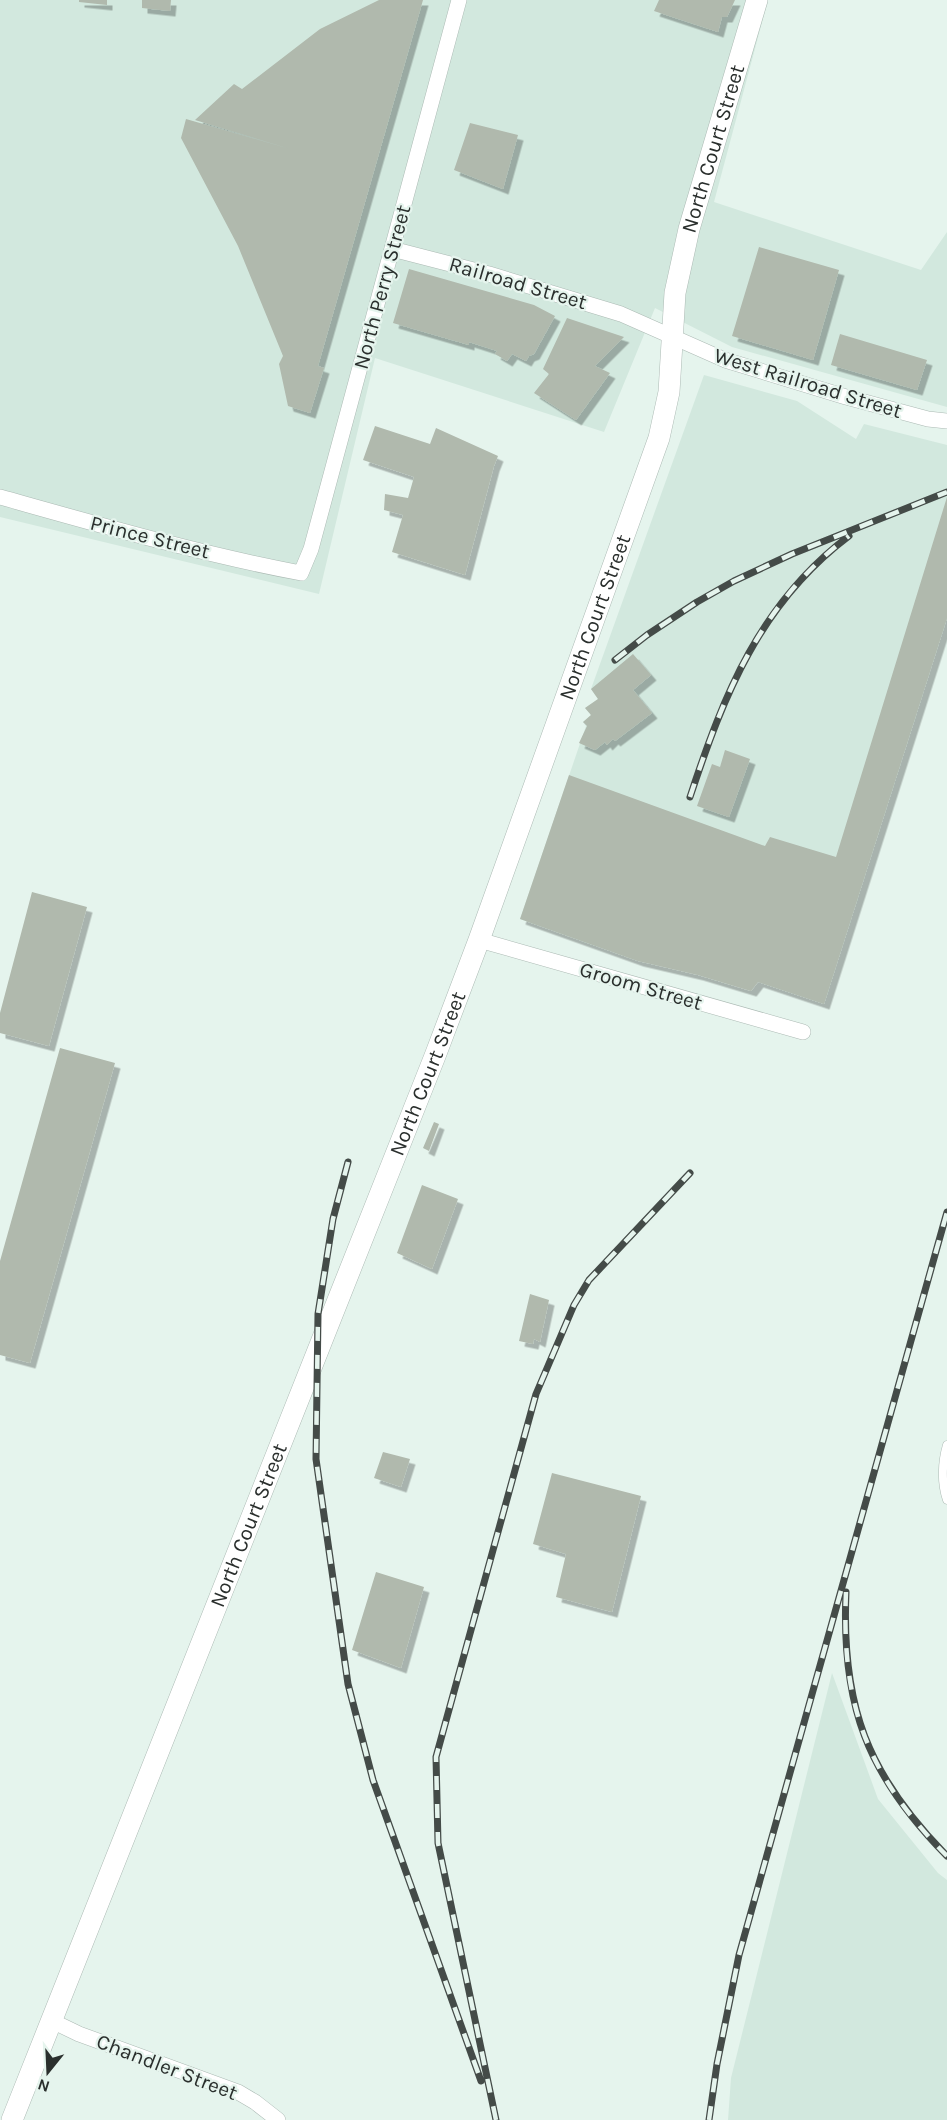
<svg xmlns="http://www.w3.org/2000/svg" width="947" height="2120" font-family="Karla,sans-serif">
<defs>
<filter id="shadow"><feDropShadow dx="5.5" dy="5.5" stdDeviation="0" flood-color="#0004"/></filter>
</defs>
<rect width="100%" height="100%" fill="#e5f4ed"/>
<path fill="#d2e8de" d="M0,0H768L714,202L921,270L947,232V407L732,347L655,308L604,432L375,358L319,594L0,517Z
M704,375L797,401L856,439L864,424L947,445V618L824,1004L758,982L638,961L520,919L586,726L583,722L591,715L585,708L598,699L591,689Z
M832,1673L878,1799L938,1873L947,1880V2120H728L731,2078Z"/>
<path fill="#b0b9ad" filter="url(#shadow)" d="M79,0H107V5L79,2Z
M142,0H171L170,11L142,8Z
M379,0H423L318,366L324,368L310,413L288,406L279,364L283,356L238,246L181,138L186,119L290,149L195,120L234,84L242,89L320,29Z
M659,0H735L727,17H722L718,32L654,11Z
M470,123L518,135L503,189L454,170Z
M759,247L839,270L813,360L732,336Z
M409,269L534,305L555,316L534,354L529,356L526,361L512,354L507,361L495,354L497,351L469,342V345L393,323Z
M567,318L624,337L595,366L610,373L576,420L534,393L549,374L543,369Z
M840,334L927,360L917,390L831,365Z
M375,426L430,444L436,428L498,456L494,466L465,575L392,552L403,515L384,510L385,494L408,498L414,477L363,460Z
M947,497V618L824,1004L758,982L751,991L698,975L638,961L520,919L569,775L765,846L770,837L836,857Z
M633,654L651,675L633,690L652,713L615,741L613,739L607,745L605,742L595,750L579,743L587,726L583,722L591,715L585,708L598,699L591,689Z
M725,750L750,759L729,817L697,806L712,764L720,767Z
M32,892L87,907L49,1046L0,1033V1013Z
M60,1048L115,1063L30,1363L0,1355V1261Z
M434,1122L439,1124L429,1151L423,1148Z
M422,1185L458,1199L432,1269L397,1253Z
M530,1294L549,1300L540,1342L534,1339L533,1344L519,1341Z
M383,1452L410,1459L401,1487L374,1478Z
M552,1473L641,1496L612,1612L556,1597L566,1554L533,1544Z
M376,1572L424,1587L401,1668L352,1650Z"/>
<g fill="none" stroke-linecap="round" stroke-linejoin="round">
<defs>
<path id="lane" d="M947,1445C942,1462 941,1483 947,1500"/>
<path id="street" d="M392,249L489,274L621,314L725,360L846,397L928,419L947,421
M0,497C100,525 200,554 301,573L311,549L459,0
M479,940L803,1032
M52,2021L79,2034L238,2092L255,2102L278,2120"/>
<g id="secondary">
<path id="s1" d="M12,2120L435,1056L479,940L659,438L669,392L675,293L689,229L757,0"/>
</g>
</defs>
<use href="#lane" stroke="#acbab4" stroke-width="9"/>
<use href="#street" stroke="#acbab4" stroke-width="16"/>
<use href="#secondary" stroke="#acbab4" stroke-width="22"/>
<use href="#lane" stroke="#fff" stroke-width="8"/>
<use href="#street" stroke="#fff" stroke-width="15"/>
<use href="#secondary" stroke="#fff" stroke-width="21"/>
<defs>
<path id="rail" d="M615,660L647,635L697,602L734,581L792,554L947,492
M690,797C724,694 760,603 849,536
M348,1162L333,1219L318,1314L316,1459L348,1684L373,1780L481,2081
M846,1592C841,1705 867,1775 947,1856
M496,2120L438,1843L436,1757L536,1394L574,1305L589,1280L690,1173
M709,2120L717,2064L739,1955L947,1212"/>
</defs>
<use href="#rail" stroke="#444b48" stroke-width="7"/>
<use href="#rail" stroke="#e5f4ed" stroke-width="4.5" stroke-dasharray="14" stroke-linecap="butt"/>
</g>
<g text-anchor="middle" stroke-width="4.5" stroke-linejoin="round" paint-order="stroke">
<g font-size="21" fill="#2a2f2d" stroke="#e5f4ed">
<text dy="7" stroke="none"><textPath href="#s1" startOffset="2098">North Court Street</textPath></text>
<text transform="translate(518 283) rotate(16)" y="7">Railroad Street</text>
<text transform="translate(382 287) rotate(-75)" y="7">North Perry Street</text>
<text transform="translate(808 383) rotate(17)" y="7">West Railroad Street</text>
<text transform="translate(150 537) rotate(14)" y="7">Prince Street</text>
<text dy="7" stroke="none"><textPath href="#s1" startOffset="1612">North Court Street</textPath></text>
<text transform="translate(641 986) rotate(16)" y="7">Groom Street</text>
<text dy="7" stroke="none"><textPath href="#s1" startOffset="1126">North Court Street</textPath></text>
<text dy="7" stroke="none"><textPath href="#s1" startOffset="640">North Court Street</textPath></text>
<text transform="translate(167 2067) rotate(21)" y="7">Chandler Street</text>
</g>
</g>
<g transform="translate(48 2072) rotate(198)" stroke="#e5f4ed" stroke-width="4.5" paint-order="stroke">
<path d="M0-4.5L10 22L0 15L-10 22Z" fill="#2a2f2d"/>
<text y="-9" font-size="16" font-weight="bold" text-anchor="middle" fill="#2a2f2d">N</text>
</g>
</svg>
